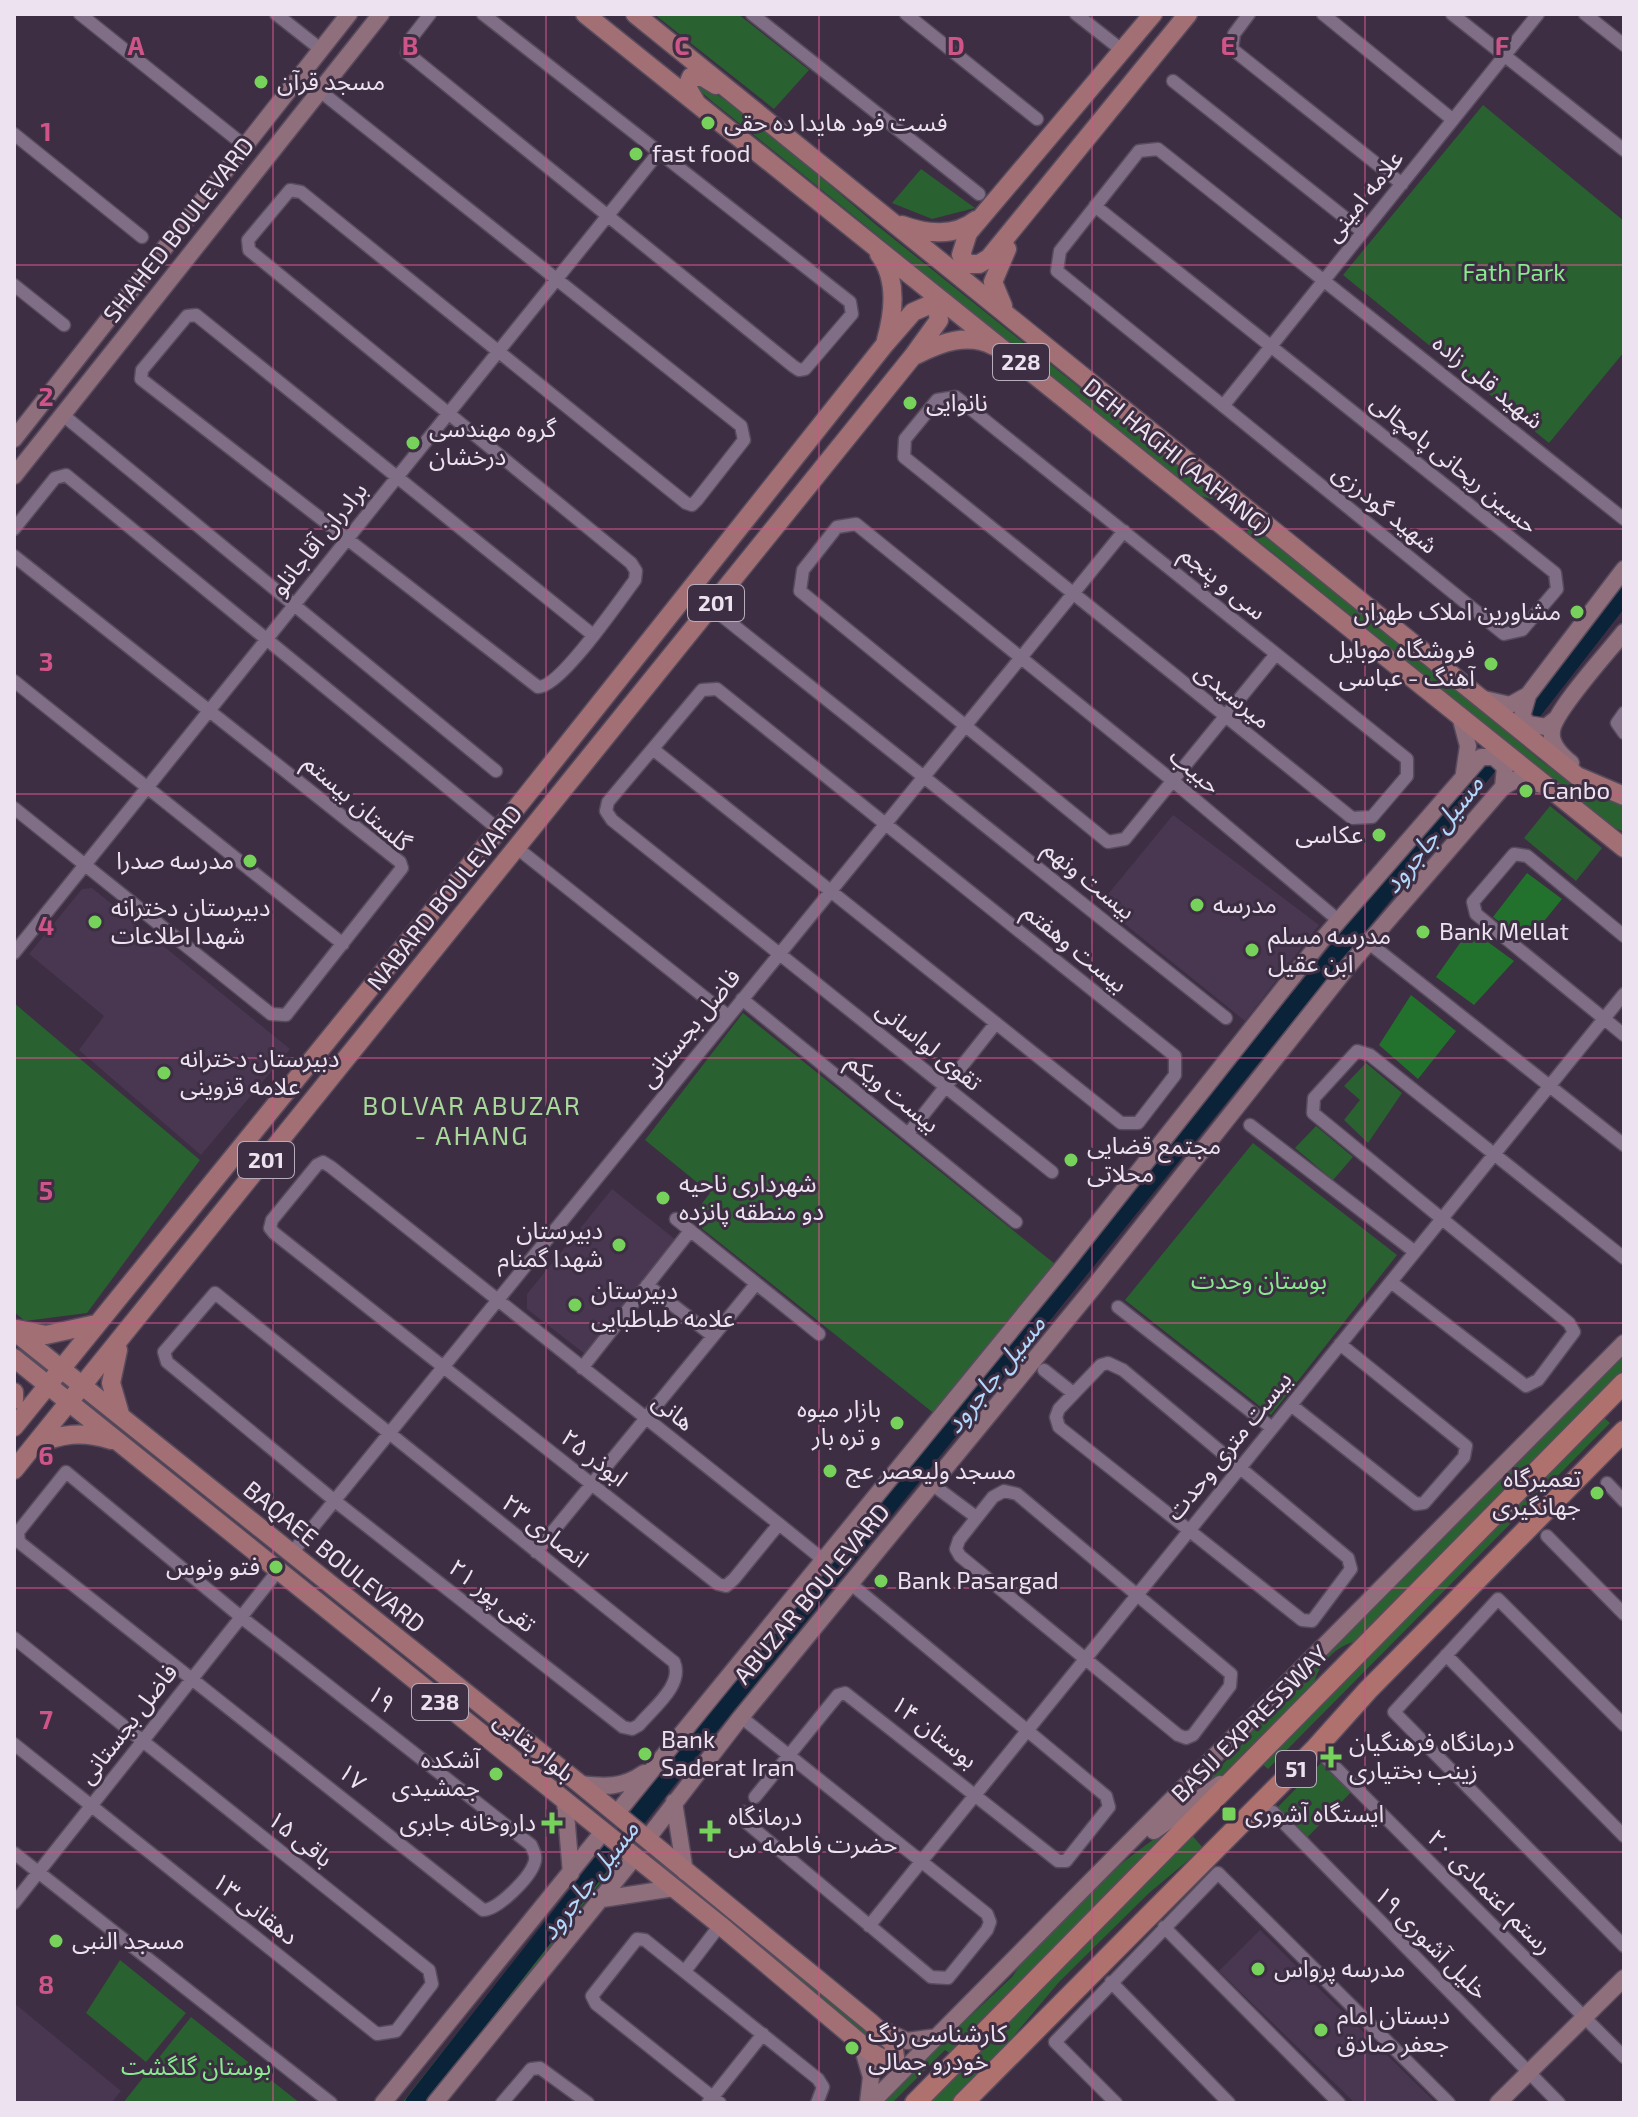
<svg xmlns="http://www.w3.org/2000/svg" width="1638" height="2117" font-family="'Exo 2','Noto Sans Arabic',sans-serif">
<rect width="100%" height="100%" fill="#3d2e43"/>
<path fill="#493751" d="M1173,815L1319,925L1245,1021L1100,904Z
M92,888L290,1049L201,1155L79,1050L104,1016L29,954L82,889Z
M612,1189L676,1240L585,1354L527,1309V1294Z
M1260,1930L1297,1967L1436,2103H1355L1257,2008L1219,1971Z
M14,2003L121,2091L111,2103H14Z"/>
<path fill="#2a6130" d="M654,14H738L809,70L774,109Z
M702,85L747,114L874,223L1211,493L1213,499C1191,498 1139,448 1120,433C984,323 850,212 714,103L698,89Z
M1483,105L1624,221V352L1549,443L1343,275Z
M921,169L975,208L932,219L892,203Z
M1249,527L1297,558L1540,760L1575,786L1624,805V832L1609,825L1273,553L1247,532Z
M1550,806L1602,848L1576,881L1524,838Z
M14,1003L200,1160L87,1313L25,1321L14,1312Z
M743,1013L1055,1264L936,1415L690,1219L710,1193L645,1140Z
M1366,1063L1402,1093L1368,1143L1344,1120L1360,1100L1344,1086Z
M1316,1126L1353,1157L1333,1180L1295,1148Z
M1253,1143L1397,1255L1271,1415L1125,1300Z
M1624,1351V1372L1357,1641C1337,1645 1318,1664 1314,1684L1217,1786L1170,1819L1250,1736L1255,1722Z
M1600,1414L1610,1423L1268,1769L1260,1762Z
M1326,1758L1355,1788L1302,1843L1273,1812Z
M1183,1819L951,2054L945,2050L892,2103H878L1012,1977C1055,1914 1120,1861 1183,1819Z
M1191,1834L1203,1848L1149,1893L1059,1982L1001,2051L950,2103H924Z
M603,1849L618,1860L524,1980L495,2023L427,2103H402Z
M665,1865L877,2037L891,2051L880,2050L661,1868Z
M120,1960L186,2013L146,2062L86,2013Z
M191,2017L300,2103H123Z"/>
<path fill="#22722d" d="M1527,873L1562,899L1527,942L1493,917Z
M1470,929L1514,961L1474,1005L1436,977Z
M1411,995L1456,1031L1418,1079L1379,1045Z"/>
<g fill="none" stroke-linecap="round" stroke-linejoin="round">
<path stroke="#0a2338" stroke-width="18" d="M1533,711L1624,594
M414,2103L703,1734L1491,762"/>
<defs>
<path id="minor" d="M80,14L245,146
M276,14L314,44
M430,14L409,41L407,53L793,366L799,370L805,369L852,314L850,302L483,14
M752,14L979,194
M906,14L1037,119
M1076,14L1123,51
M1249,14L1234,34L1232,49L1402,184
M1323,14L1453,120
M1452,14L1624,150
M1585,14L1624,45
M1173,81L1363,232
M320,91L741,426L744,440L697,500L692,505L686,503L301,192L290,190L248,240L249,250L631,563L636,571L635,580C619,601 560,688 538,687L141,379L142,370L187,316L196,315L593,635
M14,134L142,237
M1095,206L1555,573L1557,589L1522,630L1504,634L1057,271L1060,251L1139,151L1158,149L1624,519
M14,285L64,325
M956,397L1407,759V776L1372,817L1352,818L904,457L905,439L937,400Z
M1223,406L1538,14
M63,415L496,771
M14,529L55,478L66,475L498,829
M14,556L400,862L402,868L286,1015L271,1014L14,808
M712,608L1226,1018
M1276,654L1125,839L1108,842L800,591L803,570L837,527L856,524L1173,781L1338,920
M14,681L343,944
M1624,713L1617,723L1624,733
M654,750L1121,1123H1138L1175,1075V1056L717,689L702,690L608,802L606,811L612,820L1052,1172
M517,848L728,1016
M1624,936L1527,856L1514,854L1473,902L1476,914L1624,1035
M1369,943L1624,1145
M14,953L659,152
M742,999L1016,1222
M1250,1125L1415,1252
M908,1134L996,1023
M676,1219L819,1334
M1391,1282L1526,1386L1538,1380L1574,1332L1569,1323L1313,1113L1314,1098L1357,1051L1370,1055L1624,1258
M647,1285L713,1336
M215,1293L674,1662C684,1685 653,1708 639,1725L632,1729L623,1727L335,1501L167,1362L164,1352Z
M1118,1307L1272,1428
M1108,1363L1123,1370L1348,1558L1351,1569L1312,1621L1302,1620L1059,1427L1056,1417L1059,1409L1101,1365Z
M582,1368L690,1231
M1044,1370L1073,1393
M1291,1405L1416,1504L1424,1503L1464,1457L1466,1446L1460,1441L1340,1344
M66,1472L241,1617L531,1845C534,1852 537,1857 534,1864C529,1878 498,1910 483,1910L19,1542L18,1532Z
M1607,1483L1624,1501
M933,1485L976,1517
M1004,1491L1017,1494L1231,1674L1230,1686L1193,1735L1186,1738L1178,1735L960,1556L956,1549L959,1540L993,1497Z
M779,1524L734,1579L726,1586L718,1584L274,1233L270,1228L272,1220L317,1165L323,1162L331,1167L779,1524L821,1558
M1547,1536L1624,1614
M536,1552L756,1284
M291,1554L1124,531
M14,1638L429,1970L432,1984L396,2031L377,2034L14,1744
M1446,1655L1624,1836
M741,1717L987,1914L990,1922L987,1930L948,1978L931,1977L747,1823L744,1812
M1624,1725L1498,1599L1394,1712L1624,1946
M1326,1758L1624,2057
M755,1797L838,1695L845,1693L1058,1861H1066L1109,1807L1106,1796L851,1584
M1273,1812L1559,2103
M14,1853L331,2103
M14,1903L277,1572
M869,1926L1624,994
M1164,1927L1339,2103
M685,1971L720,1925
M1111,1982L1229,2103
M502,2103L531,2069L540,2068L588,2103
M708,2103L763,2034
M720,2103L596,2004L592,1996L637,1939L645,1940L818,2079L823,2087L817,2103
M1116,2103L1055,2042L1218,1873L1449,2103"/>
<path id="secondary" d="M14,439L349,14
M14,476L381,14
M1528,695L1522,716L1528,724L1546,727L1556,719
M1484,699L1510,705L1528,695L1624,569
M1460,716L1468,746L1464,773
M1571,763C1561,755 1550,744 1552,731C1554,711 1609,651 1624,632
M580,1784C604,1787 623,1788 644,1773
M565,1802L571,1873
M674,1802L685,1872
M616,1814L1066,1263L1321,941L1481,757H1494L1505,767L1503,787
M1154,1831L1220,1784
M647,1839L741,1717L1093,1288L1350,964L1503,787L1517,779L1542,785
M602,1899L674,1888
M884,2030L907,2041L937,2037
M861,2043L871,2077L868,2103
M383,2103L602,1833
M435,2103L634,1858
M871,2103L1624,1343
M1498,2103L1624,1978"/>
<path id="primary" d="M585,14L1624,848
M635,14L1577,776L1624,796
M1153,14L968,233L961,255L967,264H979L989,258L1188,14
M697,104L687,87L691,77H703L716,85
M902,225C926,234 955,237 976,220
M879,254C898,279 894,312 886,340
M1003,306L993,282L1007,249
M916,355C940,343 968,332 994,346
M17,1329L46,1335L96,1324
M14,1331L580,1784L870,2022L893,2043L895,2057L883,2059L872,2053L720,1925L14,1358
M118,1350L111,1383L120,1414
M14,1392V1400
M14,1427L526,796L886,343L913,312L929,305L937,309L939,320L913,356L14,1470
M35,1446C60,1433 83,1431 111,1440"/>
<path id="trunk" d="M915,2103L1624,1383
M963,2103L1316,1748L1368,1690L1624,1431"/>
</defs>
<use href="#minor" stroke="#584b5d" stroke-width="15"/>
<use href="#secondary" stroke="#584b5d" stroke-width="19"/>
<use href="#primary" stroke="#584b5d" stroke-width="21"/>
<use href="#trunk" stroke="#584b5d" stroke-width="23"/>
<use href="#minor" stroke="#7f6e85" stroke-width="12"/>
<use href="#secondary" stroke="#906f7c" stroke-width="16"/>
<use href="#primary" stroke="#a27074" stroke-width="18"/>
<use href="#trunk" stroke="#ae716e" stroke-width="20"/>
</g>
<path fill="none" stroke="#cf5588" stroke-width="2" stroke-opacity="0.55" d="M273,14V2103M546,14V2103M819,14V2103M1092,14V2103M1365,14V2103M14,265H1624M14,529H1624M14,794H1624M14,1058H1624M14,1323H1624M14,1588H1624M14,1852H1624"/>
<g fill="#76d25a" stroke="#3d2e43" stroke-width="3">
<circle cx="261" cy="82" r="8"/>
<circle cx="708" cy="123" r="8"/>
<circle cx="636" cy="154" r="8"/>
<circle cx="910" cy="403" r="8"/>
<circle cx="413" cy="443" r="8"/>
<circle cx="1577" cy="612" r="8"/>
<circle cx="1491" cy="664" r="8"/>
<circle cx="1526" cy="791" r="8"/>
<circle cx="1379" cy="835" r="8"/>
<circle cx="250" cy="861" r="8"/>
<circle cx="1197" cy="905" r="8"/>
<circle cx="95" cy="922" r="8"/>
<circle cx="1423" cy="932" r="8"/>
<circle cx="1252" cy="950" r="8"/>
<circle cx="164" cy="1073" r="8"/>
<circle cx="1071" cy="1160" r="8"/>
<circle cx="663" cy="1198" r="8"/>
<circle cx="619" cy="1245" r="8"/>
<circle cx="575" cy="1305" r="8"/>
<circle cx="897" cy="1423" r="8"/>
<circle cx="830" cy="1471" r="8"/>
<circle cx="1597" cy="1493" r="8"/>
<circle cx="276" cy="1567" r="8"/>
<circle cx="881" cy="1581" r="8"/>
<circle cx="645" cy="1754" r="8"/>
<path d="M1327 1745h8v8h8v8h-8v8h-8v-8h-8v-8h8z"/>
<circle cx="496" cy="1774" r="8"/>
<rect x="1221" y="1806" width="16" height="16" rx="4"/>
<path d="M548 1811h8v8h8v8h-8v8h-8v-8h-8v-8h8z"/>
<path d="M706 1819h8v8h8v8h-8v8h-8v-8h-8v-8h8z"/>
<circle cx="56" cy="1941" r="8"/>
<circle cx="1258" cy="1969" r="8"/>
<circle cx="1321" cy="2030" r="8"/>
<circle cx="852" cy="2048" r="8"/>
</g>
<g text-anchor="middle" stroke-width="6" stroke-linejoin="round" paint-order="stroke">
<g fill="#3d2e43" stroke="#b8adbc" stroke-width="2">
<rect x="993" y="344" width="56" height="36" rx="6"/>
<rect x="688" y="585" width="56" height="36" rx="6"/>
<rect x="238" y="1142" width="56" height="36" rx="6"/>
<rect x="412" y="1684" width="56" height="36" rx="6"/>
<rect x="1276" y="1751" width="40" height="36" rx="6"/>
</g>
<g font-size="22" font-weight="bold" fill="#ede3f0">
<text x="1021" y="370">228</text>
<text x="716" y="611">201</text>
<text x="266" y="1168">201</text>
<text x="440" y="1710">238</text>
<text x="1296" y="1777">51</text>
</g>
<g font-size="24" fill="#ede3f0" stroke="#3d2e43" text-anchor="start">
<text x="277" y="90">مسجد قرآن</text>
<text x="724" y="131">فست فود هایدا ده حقی</text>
<text x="652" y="162">fast food</text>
<text x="926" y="411">نانوایی</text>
<text x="429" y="437">گروه مهندسی<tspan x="429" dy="28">درخشان</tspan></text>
<text x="1561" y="620" text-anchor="end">مشاورین املاک طهران</text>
<text x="1475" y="658" text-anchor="end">فروشگاه موبایل<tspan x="1475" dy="28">آهنگ - عباسی</tspan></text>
<text x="1542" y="799">Canbo</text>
<text x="1363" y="843" text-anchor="end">عکاسى</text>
<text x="234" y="869" text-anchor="end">مدرسه صدرا</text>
<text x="1213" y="913">مدرسه</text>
<text x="111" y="916">دبیرستان دخترانه<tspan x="111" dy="28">شهدا اطلاعات</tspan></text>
<text x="1439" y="940">Bank Mellat</text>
<text x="1268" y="944">مدرسه مسلم<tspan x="1268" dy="28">ابن عقیل</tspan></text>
<text x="180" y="1067">دبیرستان دخترانه<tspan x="180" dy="28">علامه قزوینی</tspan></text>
<text x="1087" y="1154">مجتمع قضایی<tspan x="1087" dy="28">محلاتی</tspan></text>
<text x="679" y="1192">شهرداری ناحیه<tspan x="679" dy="28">دو منطقه پانزده</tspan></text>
<text x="603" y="1239" text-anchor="end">دبیرستان<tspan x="603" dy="28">شهدا گمنام</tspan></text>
<text x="591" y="1299">دبیرستان<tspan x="591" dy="28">علامه طباطبایی</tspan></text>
<text x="881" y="1417" text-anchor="end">بازار میوه<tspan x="881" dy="28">و تره بار</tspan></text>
<text x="846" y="1479">مسجد ولیعصر عج</text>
<text x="1581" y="1487" text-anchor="end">تعمیرگاه<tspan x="1581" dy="28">جهانگیری</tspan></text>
<text x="260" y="1575" text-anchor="end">فتو ونوس</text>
<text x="897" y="1589">Bank Pasargad</text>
<text x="661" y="1748">Bank<tspan x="661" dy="28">Saderat Iran</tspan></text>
<text x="1349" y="1751">درمانگاه فرهنگیان<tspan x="1349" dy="28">زینب بختیاری</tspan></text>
<text x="480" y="1768" text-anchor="end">آشکده<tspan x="480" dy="28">جمشیدی</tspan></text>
<text x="1245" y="1822">ایستگاه آشوری</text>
<text x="728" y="1825">درمانگاه<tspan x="728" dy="28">حضرت فاطمه س</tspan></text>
<text x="536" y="1831" text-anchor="end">داروخانه جابری</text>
<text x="72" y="1949">مسجد النبی</text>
<text x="1274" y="1977">مدرسه پرواس</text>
<text x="1337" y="2024">دبستان امام<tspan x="1337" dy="28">جعفر صادق</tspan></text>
<text x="868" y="2042">کارشناسی رنگ<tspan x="868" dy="28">خودرو جمالی</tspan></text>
</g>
<g font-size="24" fill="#ede3f0" stroke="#3d2e43">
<text transform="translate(1364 196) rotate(-51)" y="8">علامه امینی</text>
<text transform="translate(179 230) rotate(-52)" y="8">SHAHED BOULEVARD</text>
<text transform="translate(1488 382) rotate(39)" y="8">شهید قلی زاده</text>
<text transform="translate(1177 457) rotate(39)" y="8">DEH HAGHI (AAHANG)</text>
<text transform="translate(1454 464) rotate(39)" y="8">حسین ریحانی پامچالی</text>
<text transform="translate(1385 509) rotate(39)" y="8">شهید گودرزی</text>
<text transform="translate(319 539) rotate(-51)" y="8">برادران آقاجانلو</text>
<text transform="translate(1223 583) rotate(39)" y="8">سی و پنجم</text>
<text transform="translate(1233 696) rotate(39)" y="8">میرسیدی</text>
<text transform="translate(1195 771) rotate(40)" y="8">حبیب</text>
<text transform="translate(357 803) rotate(41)" y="8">گلستان بیستم</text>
<text transform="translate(1089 880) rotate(39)" y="8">بیست ونهم</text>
<text transform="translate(445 898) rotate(-51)" y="8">NABARD BOULEVARD</text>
<text transform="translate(1075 948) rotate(39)" y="8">بیست وهفتم</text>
<text transform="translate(690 1028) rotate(-51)" y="8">فاضل بجستانی</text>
<text transform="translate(929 1046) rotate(39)" y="8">تقوی لواسانی</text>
<text transform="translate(893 1093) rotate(39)" y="8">بیست ویکم</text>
<text transform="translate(673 1412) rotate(38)" y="8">هانی</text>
<text transform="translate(1229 1446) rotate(-51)" y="8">بیست متری وحدت</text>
<text transform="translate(594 1458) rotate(38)" y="8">ابوذر ۲۵</text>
<text transform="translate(545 1531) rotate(38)" y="8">انصاری ۲۳</text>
<text transform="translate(334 1557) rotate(39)" y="8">BAQAEE BOULEVARD</text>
<text transform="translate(812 1594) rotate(-50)" y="8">ABUZAR BOULEVARD</text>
<text transform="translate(492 1596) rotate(38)" y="8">تقی پور ۲۱</text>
<text transform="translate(381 1699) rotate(38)" y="8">۱۹</text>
<text transform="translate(128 1724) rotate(-52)" y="8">فاضل بجستانی</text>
<text transform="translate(1250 1724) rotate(-45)" y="8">BASIJ EXPRESSWAY</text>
<text transform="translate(934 1732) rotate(38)" y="8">بوستان ۱۴</text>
<text transform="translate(534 1747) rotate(39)" y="8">بلوار بقایی</text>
<text transform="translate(352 1777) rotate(39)" y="8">۱۷</text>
<text transform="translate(300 1839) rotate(38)" y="8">باقی ۱۵</text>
<text transform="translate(1490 1892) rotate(45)" y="8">رستم اعتمادی ۲۰</text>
<text transform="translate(255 1909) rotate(38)" y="8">دهقانی ۱۳</text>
<text transform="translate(1431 1943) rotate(45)" y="8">خلیل آشوری ۱۹</text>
</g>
<g font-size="24" fill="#87eb8e" stroke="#3d2e43">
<text x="1514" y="281">Fath Park</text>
<text x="1259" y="1289">بوستان وحدت</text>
<text x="196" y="2075">بوستان گلگشت</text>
</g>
<g font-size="26" font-style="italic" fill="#b3d8fc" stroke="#3d2e43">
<text transform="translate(1433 834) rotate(-51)" y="9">مسیل جاجرود</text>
<text transform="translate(995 1374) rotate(-51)" y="9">مسیل جاجرود</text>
<text transform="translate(589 1880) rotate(-52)" y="9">مسیل جاجرود</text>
</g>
<g font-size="26" letter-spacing="2" fill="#a8d99a" stroke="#3d2e43">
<text x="472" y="1115">BOLVAR ABUZAR<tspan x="472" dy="30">- AHANG</tspan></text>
</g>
</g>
<g font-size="26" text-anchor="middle" font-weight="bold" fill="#cf5588" stroke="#3d2e43" stroke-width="6" stroke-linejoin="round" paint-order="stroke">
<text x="136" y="55">A</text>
<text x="410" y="55">B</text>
<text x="682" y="55">C</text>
<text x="956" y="55">D</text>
<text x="1228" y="55">E</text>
<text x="1502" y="55">F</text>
<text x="46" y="141">1</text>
<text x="46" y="406">2</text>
<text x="46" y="671">3</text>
<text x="46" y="935">4</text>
<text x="46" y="1200">5</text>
<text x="46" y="1465">6</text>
<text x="46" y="1729">7</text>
<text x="46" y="1994">8</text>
</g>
<rect width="1638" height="2117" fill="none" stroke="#ede3f0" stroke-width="32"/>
</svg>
